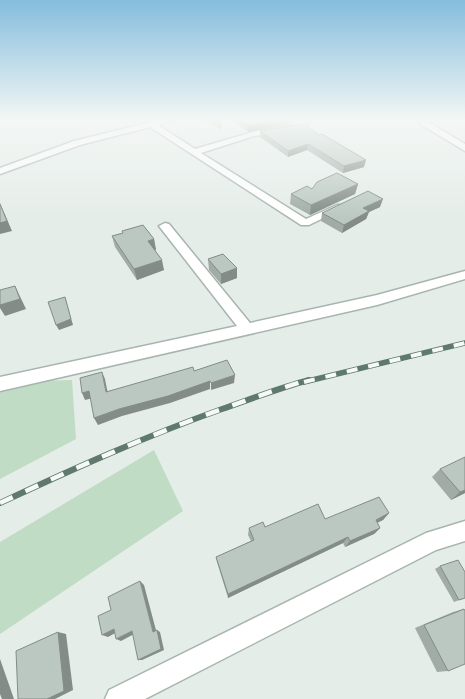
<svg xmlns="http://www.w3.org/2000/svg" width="465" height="699" font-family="Montserrat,sans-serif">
<rect width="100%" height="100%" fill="#e5ede9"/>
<path fill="#c0dcc4" d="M72,380L76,439L0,479V391L38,381Z
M154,450L183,511L0,634V542Z"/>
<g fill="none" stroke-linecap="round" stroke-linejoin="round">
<defs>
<path id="minor" d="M159,120H173L158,125L195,149L253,132L297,125L291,120H301L307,124V128L254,136L201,153L306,219L337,205H345L346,207L309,225H301L150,127L80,145L0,174V168L74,141Z
M420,120H429L428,122L465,144V151L420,124Z
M165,223L169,224L250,323L377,295L465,271V279L377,305L0,391V377L237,326L159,226Z
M465,521V541L436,550L145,699H105L109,690L426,533Z"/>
</defs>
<use href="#minor" stroke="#a8b5af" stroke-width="3"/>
<use href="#minor" fill="#fff" fill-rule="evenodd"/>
<defs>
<path id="rail-far1" d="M304,382L465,343"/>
<path id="rail" d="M0,503C73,469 146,436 222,409C251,399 279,388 309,380"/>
</defs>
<use href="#rail-far1" stroke="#607970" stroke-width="5.5"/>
<use href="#rail" stroke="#607970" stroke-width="6"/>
<use href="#rail-far1" stroke="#f6faf7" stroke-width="4" stroke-dasharray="11" stroke-linecap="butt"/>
<use href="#rail" stroke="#f6faf7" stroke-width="4.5" stroke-dasharray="14" stroke-linecap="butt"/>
</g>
<path fill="#a1aca6" d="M205,120H219L222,126V130Z
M232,120H290V124L248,132Z
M304,124L364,167L343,173L307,150L288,157L260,137V131Z
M358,184L355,194L310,215L290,204L291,194L312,189Z
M380,207L369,212L366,219L342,233L321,221L322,213Z
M122,231L154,239L156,250H155L164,270L137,280L115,247L112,236L123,233Z
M208,259L237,268V278L221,284L209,270Z
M440,469L465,493L451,500L432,477Z
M389,513L383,520L377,523L380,528L374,534L345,547L343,543L228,598L217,562L216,557L251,541L248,535L249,528L265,527L325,519Z
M440,566L465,598L454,602L435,569Z
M464,609L448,671L437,672L415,628L453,612Z"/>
<path fill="#838c87" d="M277,120H290V124L248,132V125Z
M308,144L307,150L288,157V151Z
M366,160L364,167L343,173L344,166Z
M358,184L355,194L310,215L311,205Z
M383,199L380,207L369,212L366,219L342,233L344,225L363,208Z
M0,203L12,231L0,234Z
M154,239L156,250L150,252L148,241Z
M162,260L164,270L137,280L134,269Z
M237,268V278L221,284V274Z
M15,286L26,309L5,316L0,308V305Z
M65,297L73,325L59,330L56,325Z
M102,372L105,379L109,399L106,392Z
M235,375L234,383L211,390V383Z
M210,381V389L170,403L122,416L98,425L94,418L119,409Z
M89,391L93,398L85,400L82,393Z
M465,490V493L451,500L460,492Z
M389,513L383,520L370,526L376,520Z
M380,528L374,534L345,547L350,541Z
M348,537L343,543L228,598V594Z
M140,581L144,585L157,634L153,632Z
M114,629L119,631L108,637L102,635Z
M157,630L160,632L164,650L142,660H138Z
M132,631L136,633L121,641L116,639Z
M58,632L66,634L73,690L55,699H47Z
M0,659L14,699H2L0,694Z"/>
<path fill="#bbc8c1" stroke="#838c87" d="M212,120H219L222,126Z
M241,120H277L248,125Z
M304,124L319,135L322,134L366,160L344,166L308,144L288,151L260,131Z
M337,173L358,184L311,205L291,194L307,186L312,189L317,182Z
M368,191L383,199L363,208L369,211L344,225L322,213Z
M0,204L7,221L0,223Z
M143,225L154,239L148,241L162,260L134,269L112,236L123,233L122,231Z
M223,254L237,268L221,274L208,259Z
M15,286L20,299L0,305V290Z
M65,297L71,319L56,325L48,302Z
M227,360L235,375L211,383L210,381L168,396L119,409L94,418L89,391L82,393L80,378L102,372L106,392L193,367L194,371Z
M465,457V490L460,492L440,469Z
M379,497L389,513L376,520L380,528L350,541L348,537L228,594L216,557L254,540L249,528L263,522L265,527L318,504L325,519Z
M458,560L465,572V598L459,600L440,566Z
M140,581L153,632L157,630L161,649L138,660L132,631L116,639L114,629L102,635L98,616L111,610L108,597Z
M464,609L465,611V664L448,671L424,625Z
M58,632L64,691L47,699H18L16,651Z"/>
<linearGradient id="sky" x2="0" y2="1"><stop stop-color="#85bddd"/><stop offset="0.55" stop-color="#f3f7f5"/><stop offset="1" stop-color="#f3f7f5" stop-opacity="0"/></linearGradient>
<rect width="465" height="218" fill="url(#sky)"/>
</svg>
